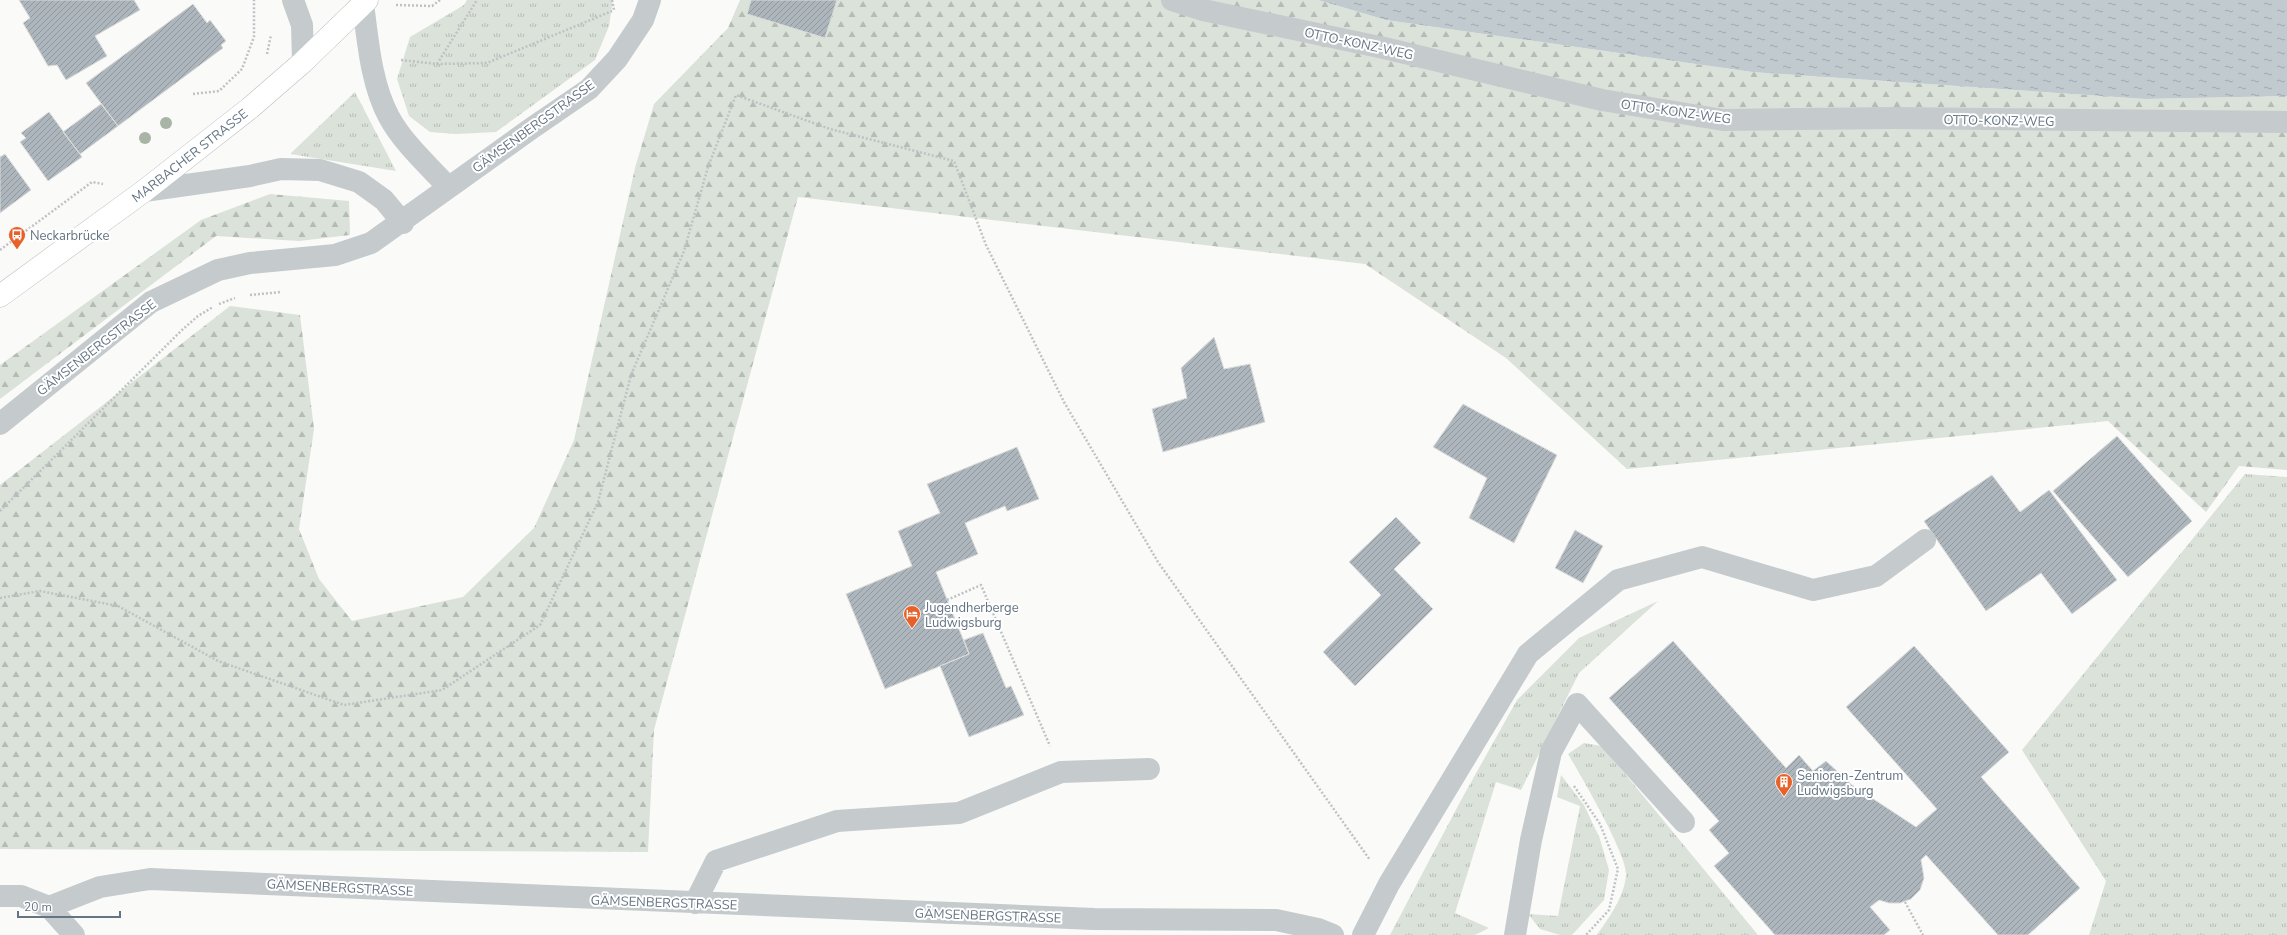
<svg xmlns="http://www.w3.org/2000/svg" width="2287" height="935" font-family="'Nunito Sans',sans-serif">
<defs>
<pattern id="grass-tufts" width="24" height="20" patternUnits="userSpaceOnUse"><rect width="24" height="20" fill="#dbe2d9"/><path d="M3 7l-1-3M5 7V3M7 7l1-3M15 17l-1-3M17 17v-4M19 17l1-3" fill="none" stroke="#b5bcb5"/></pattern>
<pattern id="forest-firs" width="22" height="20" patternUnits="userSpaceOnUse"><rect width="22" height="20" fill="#dbe2d9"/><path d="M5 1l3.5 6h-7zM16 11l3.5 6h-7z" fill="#b5bcb5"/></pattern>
<pattern id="water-ripples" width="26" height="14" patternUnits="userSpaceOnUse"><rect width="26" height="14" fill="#c1cacf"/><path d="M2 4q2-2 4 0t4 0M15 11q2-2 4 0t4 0" fill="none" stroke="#a0a9ad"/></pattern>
<pattern id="building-hatch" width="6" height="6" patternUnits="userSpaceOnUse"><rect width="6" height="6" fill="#aeb6bd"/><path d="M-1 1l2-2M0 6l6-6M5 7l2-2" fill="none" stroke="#91999f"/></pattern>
</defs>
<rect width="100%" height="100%" fill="#fafaf8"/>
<path fill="url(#grass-tufts)" d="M467,0H613L609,26L595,60L496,132L456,134L430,132L409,116L397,79L410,37L464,5Z
M355,92L396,171L290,154Z
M2245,474L2287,477V935H2089L2106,881L2022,750Z
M1658,601L1579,673L1521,790L1496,782L1455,913L1489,928L1475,935H1390L1460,802L1517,700L1579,638Z
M1584,743L1602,746L1758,935H1597C1609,917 1624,898 1626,875C1628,856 1580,774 1568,754Z
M1561,775L1584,805L1600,839L1609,870L1604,900L1572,935H1560L1540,929L1528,914L1558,916L1580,806L1557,797Z"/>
<path fill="url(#forest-firs)" d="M740,0H1318L1386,20L1752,72L2145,99L2287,96V470L2239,466L2206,512L2108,421L1627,469L1506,358L1365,264L798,197L654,730L648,852L0,849V485L230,306L300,315L314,429L299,529L319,579L352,621L463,597L534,528L574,440L635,168L654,104L728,28Z
M270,194L349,201L350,235L299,241L216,236L0,399V365L201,220Z"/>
<path fill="url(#water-ripples)" d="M1318,0H2287V96L2145,99L1752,72L1386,20Z"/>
<path fill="url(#building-hatch)" stroke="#dcdcda" d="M19,0H134L140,10L95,36L107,56L66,80L57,65L48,66L23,23L30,18Z
M751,0H837L825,38L747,14Z
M193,4L207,23L210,20L226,41L221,45L223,48L118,126L86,83Z
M101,104L118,126L80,154L63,132Z
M49,112L82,157L48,181L20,142L26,138L21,133Z
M5,154L31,190L0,213V157Z
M1214,337L1224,369L1250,364L1265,422L1163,452L1152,409L1187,398L1181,368Z
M1463,404L1557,455L1514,543L1469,518L1487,478L1433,447Z
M2117,436L2192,521L2128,577L2053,491Z
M1017,447L1039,499L1007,511L1005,506L965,523L978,554L936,572L969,654L885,689L846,594L912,566L898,531L940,513L927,484Z
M1992,475L2020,512L2049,490L2117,580L2072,614L2041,573L1986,611L1924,521Z
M1396,517L1421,543L1394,569L1433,609L1355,686L1323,652L1381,595L1349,562Z
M1575,530L1603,546L1583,583L1555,568Z
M983,633L1006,688L1011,686L1024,715L969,737L940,666L969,654L964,640Z
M1673,641L1786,768L1799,755L1813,771L1826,761L1852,785L1916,827L1937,809L1846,707L1914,646L2009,752L1981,777L2080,888L2028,935H1998L1926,855L1921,860L1924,878L1920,890L1911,899L1900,903H1889L1879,900L1870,907L1890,930L1884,935H1775L1714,866L1729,853L1709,830L1719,821L1609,698Z"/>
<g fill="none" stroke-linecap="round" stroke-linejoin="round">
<defs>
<g id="major">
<path id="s1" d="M0,296L144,191L250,108L303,62L367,0"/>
</g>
</defs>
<use href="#major" stroke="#b9bdc1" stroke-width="23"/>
<path stroke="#bfc2c5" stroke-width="2.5" stroke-dasharray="2 2" stroke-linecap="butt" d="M612,0L614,10
M396,5L432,6L440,0
M267,54L271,35
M401,60L437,64L487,63L612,11
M437,64L477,0
M193,94L219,91L242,69L254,37V0
M0,250L92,182L103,184
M250,295L281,292
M219,304L235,298
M0,511L182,330L198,316L213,307
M0,598L40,591L118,606L218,661L344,705L442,690L540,625L598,502L631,375L684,251L708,167L736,95L830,129L954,161L986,245L1064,402L1158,562L1370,860
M947,600L981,585L1050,746
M1574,786L1600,824L1618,869L1609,910L1586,935
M1905,902L1923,935"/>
<path stroke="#c5cacd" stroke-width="22" d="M293,0L302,25L303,62
M1172,0L1203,10L1384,48L1602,100L1723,120L1895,118L2287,122
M363,4C368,41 371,84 389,117C403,143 428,165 448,187
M144,191L250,176L281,169L320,170L359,182L384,200L403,223
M0,424L151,302L218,270L250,263L335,255L371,243L532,128L589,89L617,59L643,20L650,0
M0,896H21L49,907L100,887L150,879L1094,919L1276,920L1318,929L1333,935
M695,903L716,861L837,821L959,813L1061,772L1149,769
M49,907L74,935
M1363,935L1389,884L1528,654L1618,580L1702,557L1813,590L1876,576L1925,540
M1515,935L1531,840L1551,752L1577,704L1684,822"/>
<use href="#major" stroke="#fff" stroke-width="22"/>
</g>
<g fill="#a9b4a6">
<circle cx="166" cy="123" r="6"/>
<circle cx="145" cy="138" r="6"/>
</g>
<defs>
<symbol id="bus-pin" viewBox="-11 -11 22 30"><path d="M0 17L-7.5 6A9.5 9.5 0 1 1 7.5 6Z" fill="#e7622b" stroke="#fff"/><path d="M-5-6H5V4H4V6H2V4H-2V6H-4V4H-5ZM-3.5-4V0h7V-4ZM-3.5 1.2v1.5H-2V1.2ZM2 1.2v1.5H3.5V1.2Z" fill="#fff"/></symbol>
<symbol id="hotel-pin" viewBox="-11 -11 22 30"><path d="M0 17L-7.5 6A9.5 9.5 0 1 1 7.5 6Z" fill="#e7622b" stroke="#fff"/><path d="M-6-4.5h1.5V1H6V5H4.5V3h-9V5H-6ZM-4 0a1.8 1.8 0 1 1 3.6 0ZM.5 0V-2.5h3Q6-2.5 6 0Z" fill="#fff"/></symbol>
<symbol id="building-pin" viewBox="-11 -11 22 30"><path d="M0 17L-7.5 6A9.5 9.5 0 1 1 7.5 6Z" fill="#e7622b" stroke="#fff"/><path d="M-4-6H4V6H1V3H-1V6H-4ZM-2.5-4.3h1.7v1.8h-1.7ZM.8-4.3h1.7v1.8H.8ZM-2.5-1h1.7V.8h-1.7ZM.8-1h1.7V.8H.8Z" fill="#fff"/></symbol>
</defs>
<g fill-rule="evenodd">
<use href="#bus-pin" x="7" y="225" width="20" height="27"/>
<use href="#hotel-pin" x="902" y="604" width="20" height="27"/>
<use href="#building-pin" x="1774" y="772" width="20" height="27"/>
</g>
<g text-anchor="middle" stroke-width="4" stroke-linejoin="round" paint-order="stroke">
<g font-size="13" fill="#647483" stroke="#fff">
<text transform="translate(1359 43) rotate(12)" y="5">OTTO-KONZ-WEG</text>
<text transform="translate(1676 111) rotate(8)" y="5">OTTO-KONZ-WEG</text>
<text transform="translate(1999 120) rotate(1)" y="5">OTTO-KONZ-WEG</text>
<text transform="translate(533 126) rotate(-36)" y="5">GÄMSENBERGSTRASSE</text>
<text dy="5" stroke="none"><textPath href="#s1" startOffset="236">MARBACHER STRASSE</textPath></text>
<text transform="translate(96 347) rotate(-38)" y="5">GÄMSENBERGSTRASSE</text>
<text transform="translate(340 887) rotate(3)" y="5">GÄMSENBERGSTRASSE</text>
<text transform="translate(664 902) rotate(2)" y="5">GÄMSENBERGSTRASSE</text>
<text transform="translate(988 915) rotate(2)" y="5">GÄMSENBERGSTRASSE</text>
</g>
<g font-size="13" fill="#647483" stroke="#fff" text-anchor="start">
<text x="30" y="240">Neckarbrücke</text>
<text x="925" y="612">Jugendherberge<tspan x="925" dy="15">Ludwigsburg</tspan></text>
<text x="1797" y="780">Senioren-Zentrum<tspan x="1797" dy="15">Ludwigsburg</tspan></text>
</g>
</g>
<path d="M18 911v6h102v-6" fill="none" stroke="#647483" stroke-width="2"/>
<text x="24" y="911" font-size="12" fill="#647483" stroke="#ffffff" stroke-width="3" paint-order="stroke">20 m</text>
</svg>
